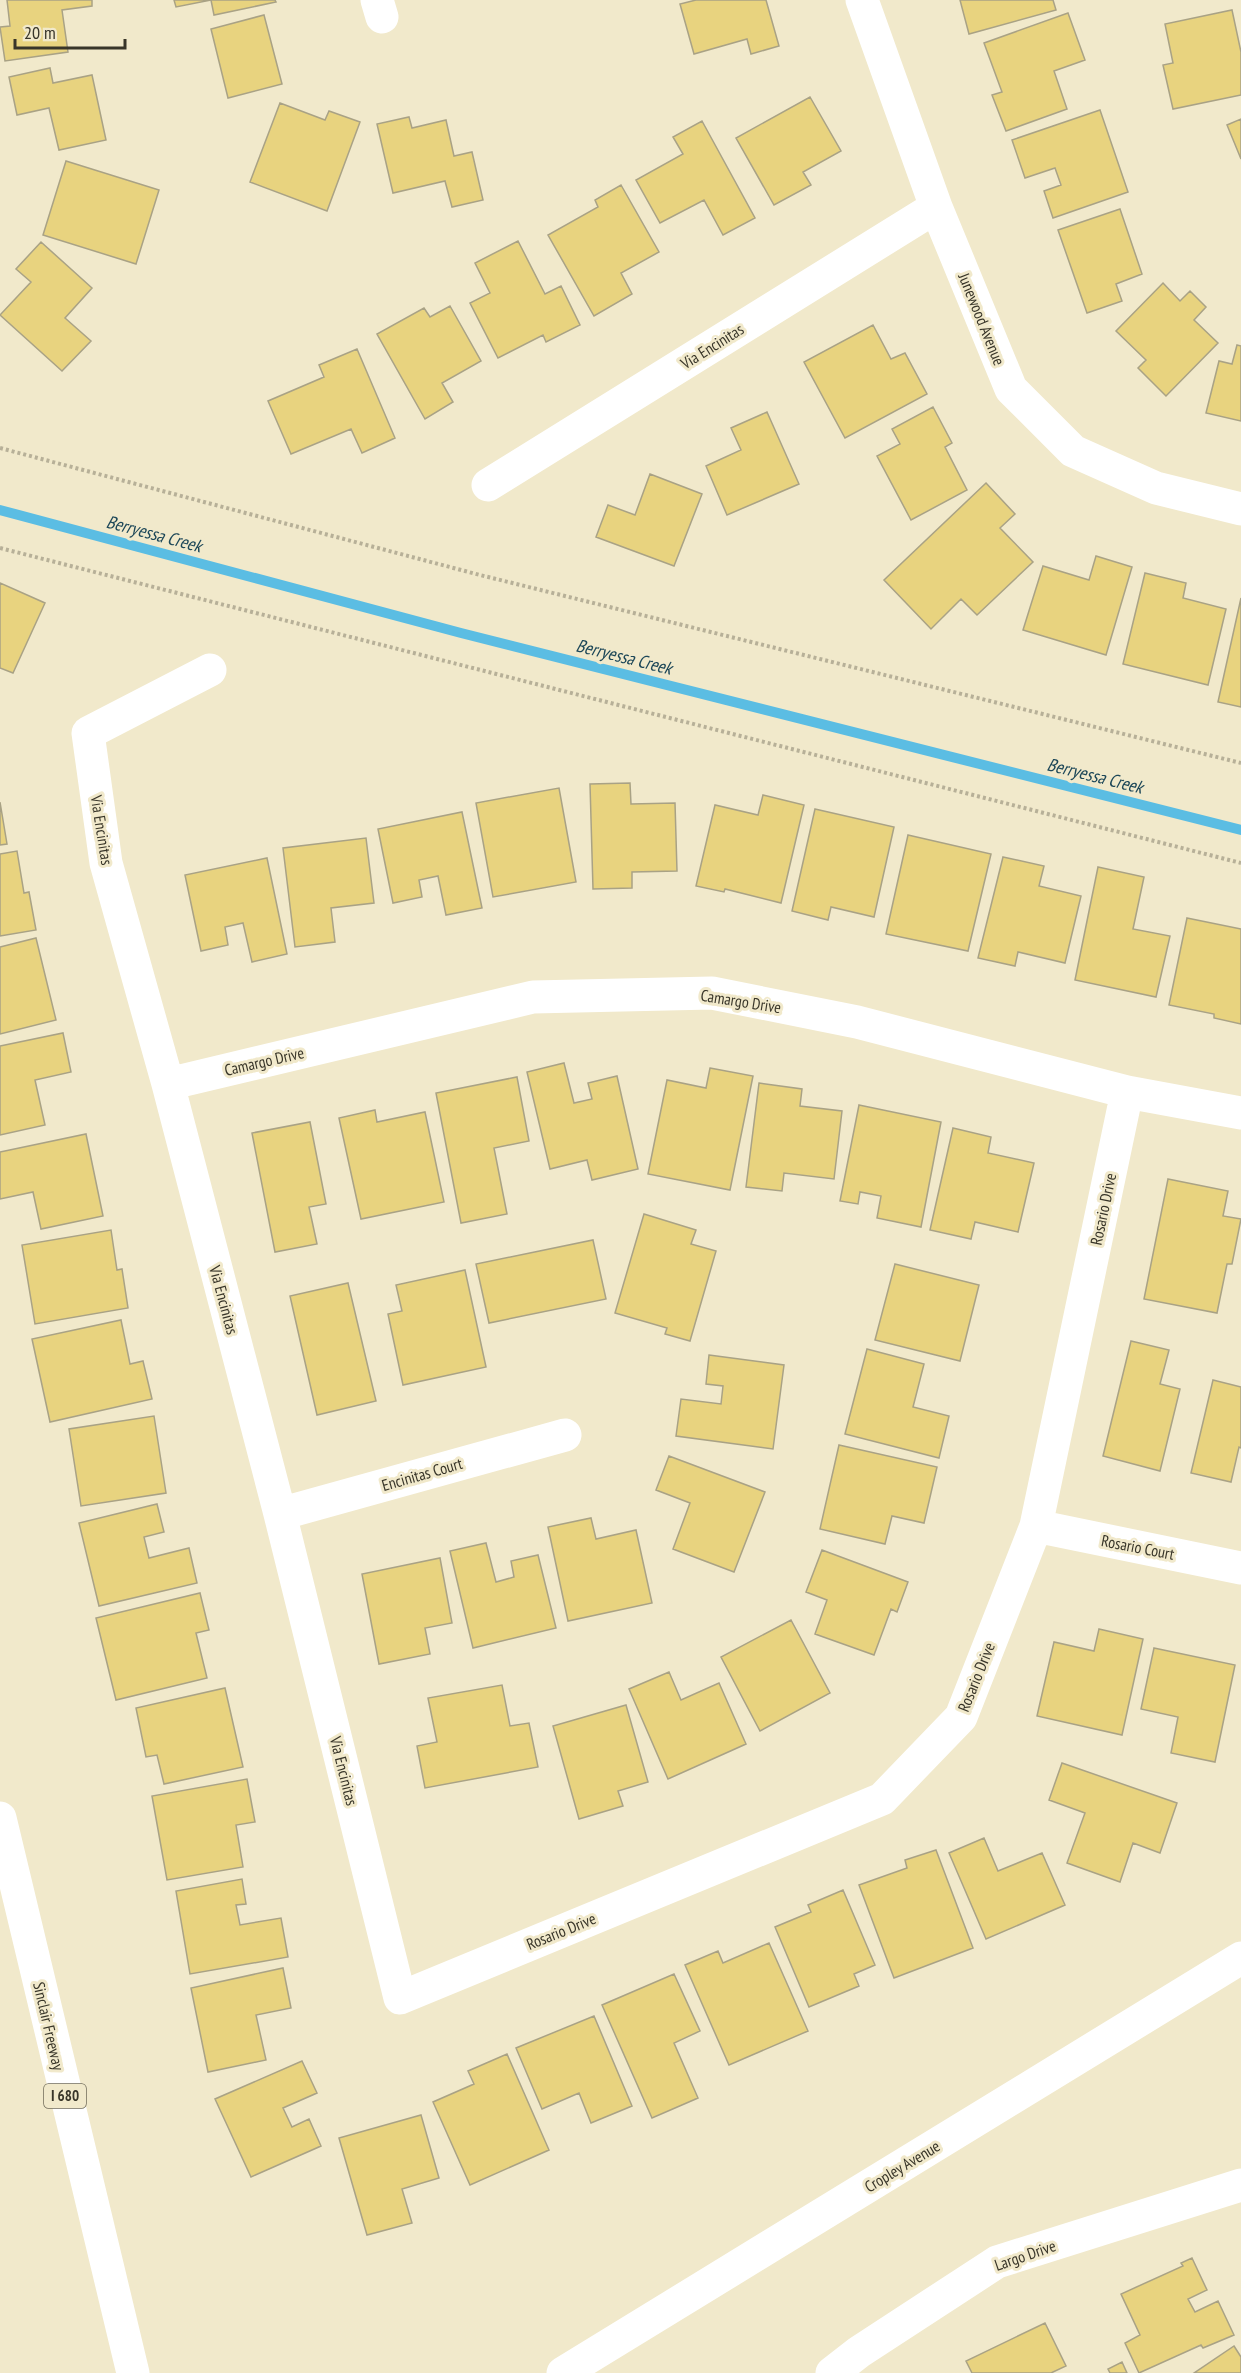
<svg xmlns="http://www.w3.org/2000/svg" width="1241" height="2373" font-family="'PT Sans Narrow',sans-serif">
<rect width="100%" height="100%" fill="#f1e9cb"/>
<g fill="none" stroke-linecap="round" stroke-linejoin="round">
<path stroke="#5bbde3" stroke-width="10" d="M0,510L461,633L1241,830"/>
</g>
<path fill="#e8d37f" stroke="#a9a285" stroke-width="1.5" d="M7,0H92V6L62,10L68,52L5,61L0,27L10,26Z
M174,0H275L276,2L214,15L211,0L176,7Z
M696,0H766L779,46L751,54L747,39L694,54L680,4Z
M960,0H1053L1056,10L969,34Z
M1232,10L1241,52V95L1173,109L1163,65L1173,63L1165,24Z
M1068,13L1085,60L1054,71L1067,109L1006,131L992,95L1002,92L984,43Z
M264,15L282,84L228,98L211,29Z
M50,68L53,83L92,75L106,140L59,150L49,108L17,115L9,77Z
M810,97L841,151L803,172L811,185L774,205L736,138Z
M280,103L325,120L329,111L360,122L327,211L250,182Z
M1100,110L1128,192L1053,218L1044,191L1061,185L1055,168L1025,178L1012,140Z
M409,117L412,128L446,120L454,156L472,152L483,200L452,207L445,181L393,193L377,124Z
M1241,119V159L1227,125Z
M702,121L755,218L723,235L704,200L660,223L636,180L683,154L673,137Z
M66,161L159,190L136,264L43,235Z
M621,185L659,252L621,273L632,294L594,316L548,235L598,207L595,200Z
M1120,209L1142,274L1116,284L1122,301L1087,313L1058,230Z
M518,241L545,294L561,286L580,325L546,342L543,335L498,358L470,303L490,293L475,263Z
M41,242L92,288L65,318L91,341L62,371L0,315L31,282L16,269Z
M1163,283L1180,301L1190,291L1206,307L1194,320L1218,343L1166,396L1138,368L1146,360L1116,331Z
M450,306L481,361L442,383L453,402L425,419L377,334L424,308L430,317Z
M873,325L891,359L905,353L927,394L845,438L804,362Z
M1237,345L1241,346V421L1206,413L1219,361L1232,364Z
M357,349L395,438L362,453L351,429L291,454L268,401L324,377L319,365Z
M933,407L952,443L945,447L967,490L911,520L877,456L900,444L892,429Z
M767,412L799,484L727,515L706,466L741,450L731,428Z
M650,474L702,494L674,566L596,537L608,505L635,515Z
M986,483L1015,514L1000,528L1033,562L977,615L961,599L931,629L884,580Z
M1096,556L1132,567L1106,655L1023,630L1043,566L1089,580Z
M1145,573L1186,583L1183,598L1226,609L1208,685L1123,664Z
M0,583L45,603L13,673L0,668Z
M1241,598V707L1218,702Z
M630,783L631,804L675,803L677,871L632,872V888L593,889L590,784Z
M559,788L576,882L493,897L476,803Z
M763,795L804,805L781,903L725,889L724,892L696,886L715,805L758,815Z
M0,802L7,844L0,845Z
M815,809L894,827L874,917L831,907L828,920L792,911Z
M462,812L482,908L446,915L438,876L419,880L422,897L393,903L378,829Z
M908,835L991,854L968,951L886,934Z
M366,838L374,903L331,908L335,942L295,947L283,848Z
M17,851L24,893L29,892L36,930L0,936V854Z
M1003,857L1044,866L1039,886L1081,896L1065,963L1018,952L1015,966L978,958Z
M267,858L287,954L252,962L243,923L225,927L228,945L201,951L185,875Z
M1098,867L1144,877L1133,929L1170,936L1156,997L1075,980Z
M1187,918L1241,929V1024L1214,1018V1014L1169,1005Z
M36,938L56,1020L0,1034V947Z
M63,1033L71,1072L35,1080L45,1125L0,1135V1046Z
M564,1063L574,1103L592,1099L588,1083L617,1076L638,1169L592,1180L587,1160L550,1169L527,1072Z
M710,1068L753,1076L730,1190L648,1174L667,1080L706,1088Z
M517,1077L529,1141L494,1148L507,1214L461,1223L436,1093Z
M759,1083L802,1089L800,1106L842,1111L834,1179L784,1173L782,1191L746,1187Z
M859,1105L941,1122L921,1227L877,1218L881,1196L860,1192L858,1204L840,1201Z
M375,1110L377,1122L425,1112L444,1202L361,1219L339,1118Z
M310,1122L326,1204L309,1207L317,1244L275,1252L252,1133Z
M953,1128L991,1137L988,1153L1034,1163L1018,1232L975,1222L971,1239L930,1230Z
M86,1134L103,1216L41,1229L33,1192L0,1199V1152Z
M1168,1179L1228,1191L1223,1216L1241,1219L1232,1264H1227L1217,1313L1144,1299Z
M644,1214L696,1230L691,1244L716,1251L690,1341L665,1334L667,1328L615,1313Z
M111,1230L117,1270L122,1269L128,1308L35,1324L22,1245Z
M593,1240L606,1299L489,1323L476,1264Z
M895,1264L979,1285L960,1361L875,1340Z
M465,1270L486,1367L403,1385L388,1314L402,1311L396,1285Z
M348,1283L376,1401L317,1415L290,1296Z
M121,1320L130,1364L143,1361L152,1399L50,1422L32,1339Z
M1131,1341L1169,1350L1160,1384L1180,1389L1160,1471L1103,1456Z
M867,1349L924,1364L913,1407L949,1416L939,1458L845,1434Z
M709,1355L784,1365L773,1449L676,1436L681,1399L721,1404L723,1386L706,1384Z
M1213,1380L1241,1387V1448L1239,1447L1231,1482L1191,1473Z
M154,1416L166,1493L81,1506L69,1429Z
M839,1445L937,1467L924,1523L892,1516L885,1544L820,1529Z
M669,1456L765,1492L734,1572L673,1549L690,1503L656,1490Z
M157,1504L164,1532L144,1537L149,1558L189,1548L197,1583L99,1606L79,1523Z
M591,1518L596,1539L636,1530L652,1603L568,1621L548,1527Z
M486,1543L496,1582L514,1577L511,1561L538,1555L556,1628L473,1648L450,1551Z
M822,1550L908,1582L897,1612L891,1609L874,1655L815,1634L827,1600L806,1592Z
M440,1558L452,1623L425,1628L430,1654L379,1664L362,1574Z
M200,1593L209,1630L196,1633L207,1678L116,1700L96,1618Z
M791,1620L830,1693L760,1731L721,1657Z
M1099,1629L1143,1639L1122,1735L1037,1716L1054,1642L1094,1651Z
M1154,1648L1235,1665L1215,1762L1171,1753L1178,1717L1141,1709Z
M669,1672L681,1700L719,1683L746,1744L668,1779L629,1689Z
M502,1685L510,1726L529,1723L538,1767L425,1788L417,1746L437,1742L428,1698Z
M225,1688L243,1767L164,1784L157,1755L146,1757L136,1708Z
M626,1705L648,1782L618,1791L623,1806L579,1819L553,1726Z
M1062,1763L1177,1803L1160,1853L1133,1843L1120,1882L1067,1863L1085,1813L1049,1800Z
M247,1779L255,1822L236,1825L243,1867L167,1880L152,1796Z
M984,1838L998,1871L1042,1853L1065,1905L986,1939L949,1853Z
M936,1850L973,1948L894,1978L859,1885L907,1868L905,1860Z
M242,1879L246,1904L236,1905L240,1925L281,1918L288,1957L190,1974L176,1891Z
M843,1890L875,1965L854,1974L859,1986L809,2007L775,1927L811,1912L808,1905Z
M769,1943L808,2031L729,2065L685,1965L718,1951L723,1963Z
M283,1968L291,2008L256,2015L266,2060L208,2072L191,1988Z
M674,1974L700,2031L674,2043L698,2098L652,2118L602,2005Z
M594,2016L632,2106L591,2123L579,2093L542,2109L516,2048Z
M507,2054L549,2150L470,2185L433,2102L474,2084L468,2071Z
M302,2061L317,2093L283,2108L292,2127L309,2119L321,2146L251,2177L215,2099Z
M421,2115L439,2178L402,2189L412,2223L367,2235L339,2138Z
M1192,2258L1207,2290L1188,2299L1195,2312L1218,2301L1234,2335L1203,2348L1201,2345L1139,2373L1125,2343L1140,2335L1121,2294L1183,2266L1181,2263Z
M1045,2323L1066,2366L1051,2373H972L966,2361Z
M1234,2346L1241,2357V2373H1194Z
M1122,2362L1127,2373H1110L1108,2369Z"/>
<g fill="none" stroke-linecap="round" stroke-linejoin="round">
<path stroke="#b7b098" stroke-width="4" stroke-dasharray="3 3" stroke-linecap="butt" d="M0,448L480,575L1241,763
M0,548L1241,863"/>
<path stroke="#fff" stroke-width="33" d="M377,0L382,17
M862,0L936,207L1011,389L1073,451L1156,488L1241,509
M488,485L936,207
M210,670L88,733L106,863L168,1084L280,1514L400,1998L882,1799L961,1717L1036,1526L1127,1092
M168,1084L533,997L712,993L857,1022L1127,1092L1241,1113
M280,1514L565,1435
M1036,1526L1241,1568
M832,2373L859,2352L997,2262L1241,2185"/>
<path stroke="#fff" stroke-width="33" d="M563,2373L1241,1958"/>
<path stroke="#fff" stroke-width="33" d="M0,1818L133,2373"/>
</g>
<g text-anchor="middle" stroke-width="6" stroke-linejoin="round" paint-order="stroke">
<rect fill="#f1e9cb" stroke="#706b5a" stroke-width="1.5" x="44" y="2084" width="42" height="24" rx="4.5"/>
<g font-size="15" font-weight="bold" fill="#383529">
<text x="65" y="2101">I 680</text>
</g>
<g font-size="16" fill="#383529" stroke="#f1e9cb">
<text transform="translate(982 319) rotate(68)" y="6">Junewood Avenue</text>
<text transform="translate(712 346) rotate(-32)" y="6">Via Encinitas</text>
<text transform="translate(102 830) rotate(81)" y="6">Via Encinitas</text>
<text transform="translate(741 1001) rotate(9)" y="6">Camargo Drive</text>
<text transform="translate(264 1061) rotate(-13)" y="6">Camargo Drive</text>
<text transform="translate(1103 1209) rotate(-78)" y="6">Rosario Drive</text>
<text transform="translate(224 1300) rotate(75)" y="6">Via Encinitas</text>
<text transform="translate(422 1474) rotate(-16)" y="6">Encinitas Court</text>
<text transform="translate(1138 1547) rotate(11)" y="6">Rosario Court</text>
<text transform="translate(976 1677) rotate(-68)" y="6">Rosario Drive</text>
<text transform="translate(344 1771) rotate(76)" y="6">Via Encinitas</text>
<text transform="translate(561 1931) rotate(-22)" y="6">Rosario Drive</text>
<text transform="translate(49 2026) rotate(77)" y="6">Sinclair Freeway</text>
<text transform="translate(902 2166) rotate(-31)" y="6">Cropley Avenue</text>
<text transform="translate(1025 2255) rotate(-19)" y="6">Largo Drive</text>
</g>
<g font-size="18" font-style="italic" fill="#1d4758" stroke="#f1e9cb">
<text transform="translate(154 534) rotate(15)" y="6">Berryessa Creek</text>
<text transform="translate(624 657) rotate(14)" y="6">Berryessa Creek</text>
<text transform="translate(1095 776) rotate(14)" y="6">Berryessa Creek</text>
</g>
</g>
<path d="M15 39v9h110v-9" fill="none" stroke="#383529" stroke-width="3"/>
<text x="24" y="39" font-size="18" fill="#383529" stroke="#f1e9cb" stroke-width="4.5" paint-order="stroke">20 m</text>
</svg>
